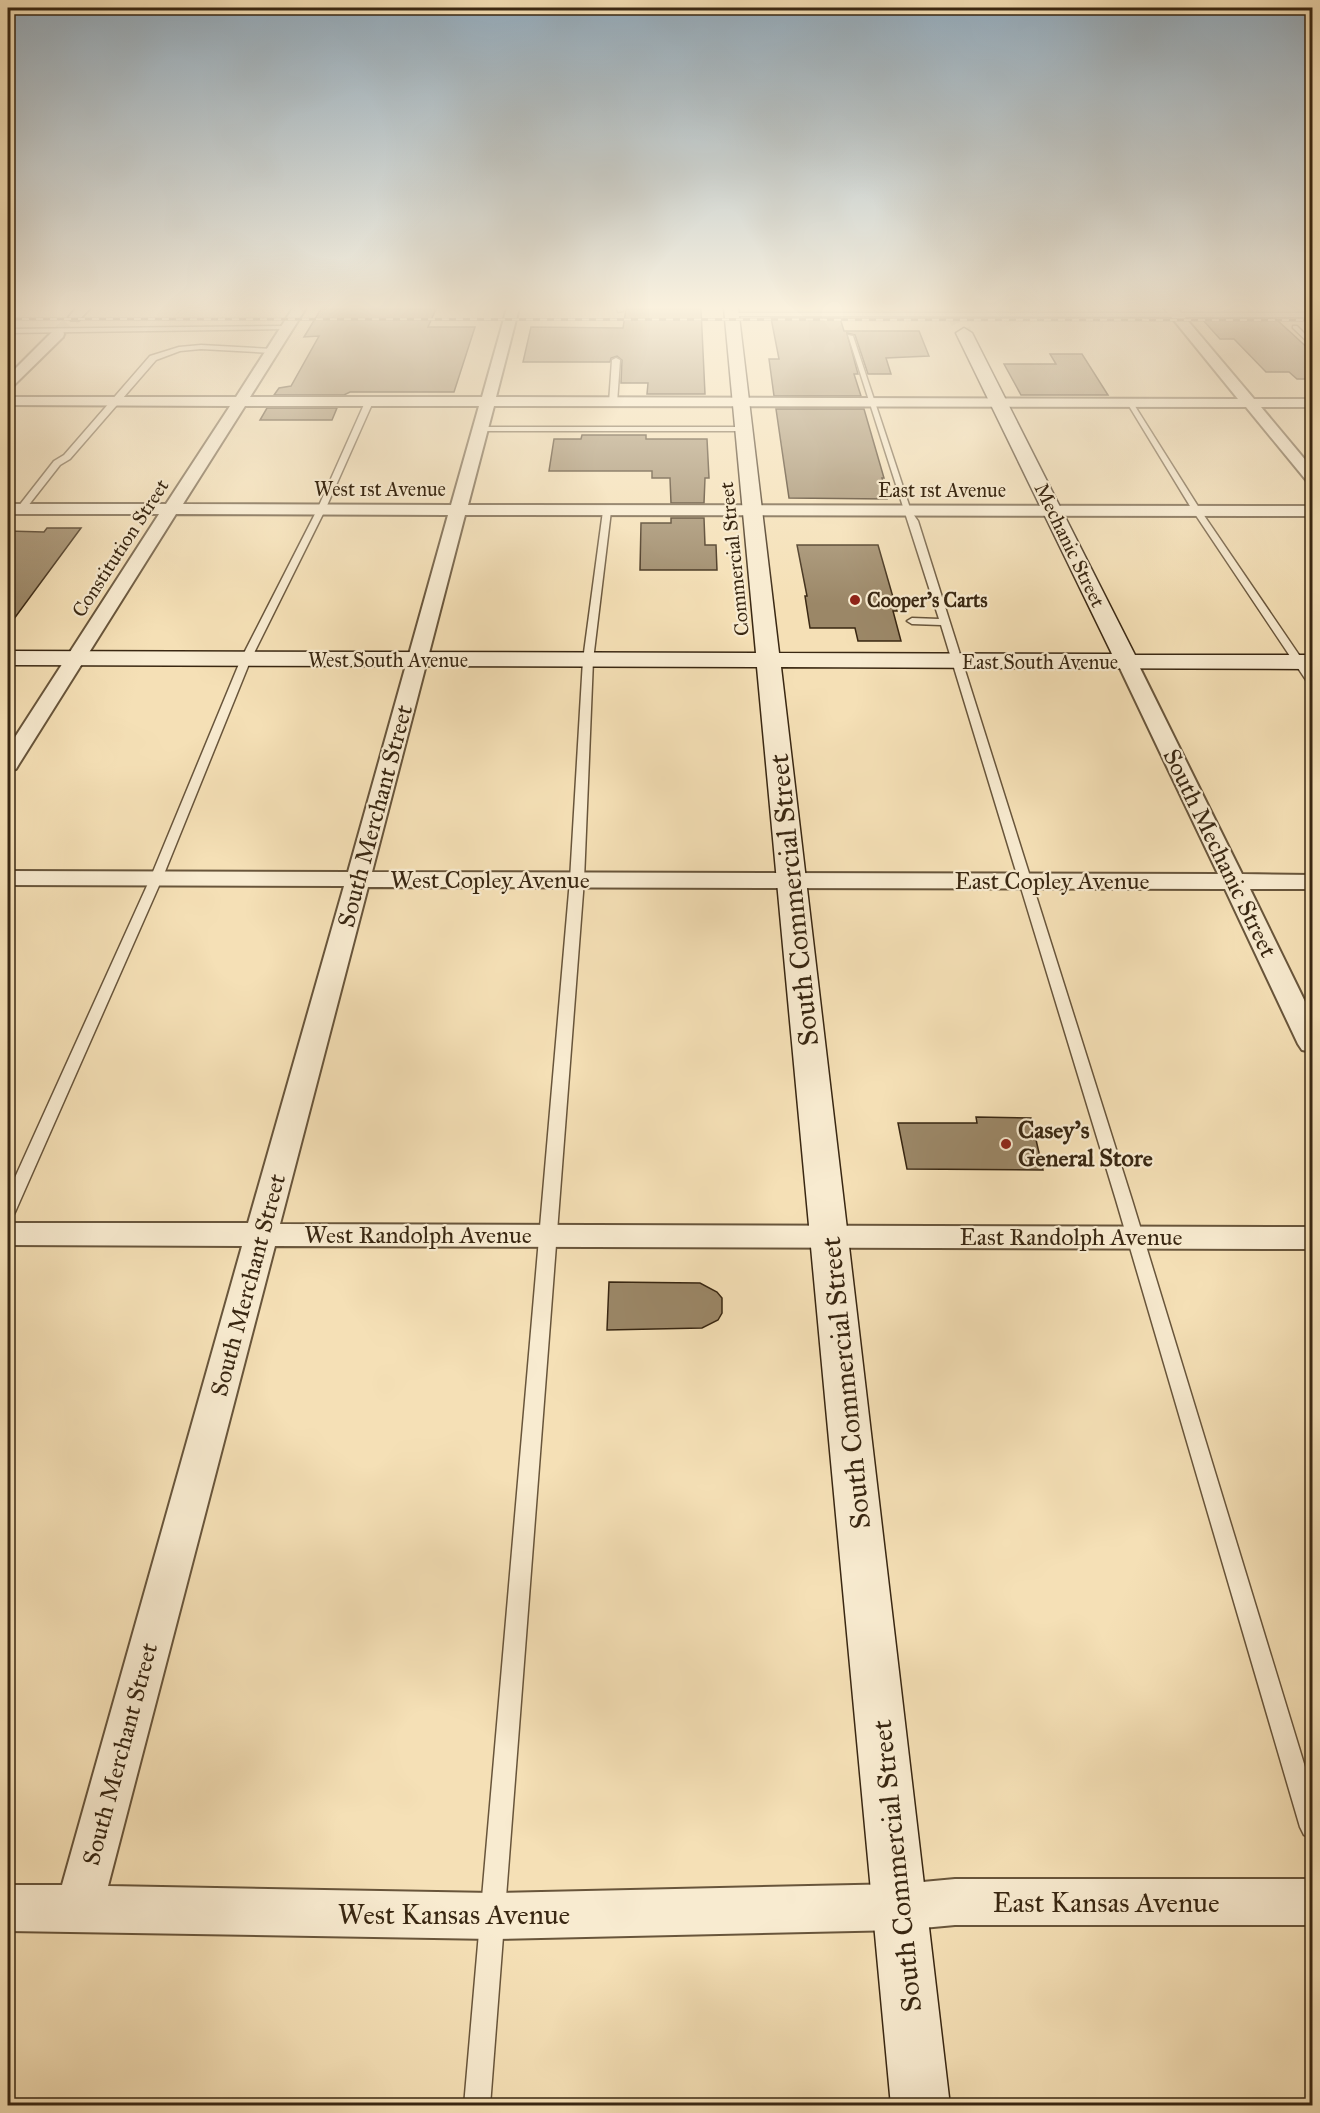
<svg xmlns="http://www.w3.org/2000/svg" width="1320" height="2113" font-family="'IM FELL Great Primer',serif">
<rect width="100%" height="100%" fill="#f5e0b6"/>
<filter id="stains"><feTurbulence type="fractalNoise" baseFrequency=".00333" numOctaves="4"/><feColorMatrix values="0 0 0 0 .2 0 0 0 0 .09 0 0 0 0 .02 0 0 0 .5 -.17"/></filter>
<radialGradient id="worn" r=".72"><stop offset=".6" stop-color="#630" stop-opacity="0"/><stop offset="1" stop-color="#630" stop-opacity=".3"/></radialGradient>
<path fill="#9b8767" stroke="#392712" stroke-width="1.5" d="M321,309H436L428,327H475L454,392H350L344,395H274L279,388L291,386L319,336L304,337Z
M626,309H701L705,394H647L648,383H621L622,360L617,356L611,358L610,362H523L531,327L623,328Z
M771,318H840L844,331H919L929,356L886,358L891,374H868L855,335L847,333L858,374H854L861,396H774L769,359H779Z
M1202,319H1276L1312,352V379H1297L1289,372H1266L1234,339H1220Z
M1050,354H1082L1108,395H1021L1004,364H1056Z
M267,408H337L332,420H260Z
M776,409H864L884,478H882L887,499L789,498Z
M582,435H646V439H707L709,478H705L704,503H671L670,478H652V471H549L554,439H581Z
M671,518H704L705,545H716L717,570H640L641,523H671Z
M47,528H81L8,627V531L44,532Z
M797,545H878L897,611H893L901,641H858L855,628H810L805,596H807Z
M976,1117L1031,1118L1043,1170L907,1169L898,1123H977Z
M609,1282L700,1283L717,1292L722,1298V1313L718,1320L702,1328L607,1330Z"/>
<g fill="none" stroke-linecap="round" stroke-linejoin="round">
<path stroke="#cfbb95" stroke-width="14" stroke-dasharray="14 7" stroke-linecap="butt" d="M58,334L75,317"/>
<path stroke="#cfbb95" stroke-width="16" stroke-dasharray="16 8" stroke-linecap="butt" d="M952,308L964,333"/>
<defs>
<path id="lane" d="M617,308H623V311L618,312Z
M731,313H1312V317L729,316Z
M287,326L289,329L8,333V329Z
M1293,326H1297L1312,341V346L1293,328Z
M848,335L853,336L911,511L918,521L1132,1200L1312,1790V1839L1304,1835L1300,1827L1116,1200L941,625L912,624L907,621L912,618L939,619Z
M201,345L272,349L276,351L272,353L201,349L180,351L156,360L70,459L60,465L24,511H18V507L54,461L64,455L150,356L179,347Z
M616,358L620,360L617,403L613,405L609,403L612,360Z
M366,400L373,402L325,510L251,659L162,879L16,1210L14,1214L8,1216V1193L150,879L241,659L317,510Z
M1126,401L1133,403L1201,511L1312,674V684L1308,683L1193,511Z
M477,427H743L747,429L743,431H480L476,429Z
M607,508L611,511L593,660L584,880L490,2106H464L570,880L583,660L603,511Z"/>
<path id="street" d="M76,308H90L79,320H71L69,317Z
M293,308H306L250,397H482L507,308H519L496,397L1238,399L1164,308H1177L1254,399H1312V407H1261L1312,468V482L1306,480L1246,407L494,406L468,505L1312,506V516L465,515L372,872L1218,874L1117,662L1120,658H1134L1137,662L1242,874L1312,875V889H1250L1312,1016V1052L1302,1050L1298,1044L1225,889L368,887L280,1224L1312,1227V1249L275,1246L108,1886L493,1893L901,1884L955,1879H1312V1925H955L901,1930L493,1939L8,1931V1885H62L242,1246L8,1245V1223H248L344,886L8,885V871L348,872L448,515L176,514L19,764L16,769L8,771V748L159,514H8V504H166L230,406L8,405V397H236ZM245,406H479L451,505L183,504Z
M58,330L63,331L64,334L63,337L13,386L8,387V376L53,331Z"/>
<path id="secondary" d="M724,308H738L779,653L1112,654L956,333L964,328L972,333L1135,655H1312V669L781,667L950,2106H891L757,667L8,665V651L756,653Z"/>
</defs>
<use href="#lane" stroke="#68553b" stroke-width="3"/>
<use href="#street" stroke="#68553b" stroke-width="4"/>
<use href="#secondary" stroke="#392712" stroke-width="3"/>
<use href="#lane" fill="#f8ebd0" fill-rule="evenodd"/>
<use href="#street" fill="#f8ebd0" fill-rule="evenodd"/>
<use href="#secondary" fill="#f8ebd0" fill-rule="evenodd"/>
<defs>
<path id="rail" d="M8,319L1312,320"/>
</defs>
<use href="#rail" stroke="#392712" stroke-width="3"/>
<use href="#rail" stroke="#f8ebd0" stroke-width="2" stroke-dasharray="7" stroke-linecap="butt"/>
</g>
<linearGradient id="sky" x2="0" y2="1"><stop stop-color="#93acbe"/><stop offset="0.51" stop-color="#faf1de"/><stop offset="1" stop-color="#faf1de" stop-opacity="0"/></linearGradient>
<rect width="1320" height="604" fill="url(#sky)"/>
<g fill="#8f2418" stroke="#f8ebd0" stroke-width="2">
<circle cx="855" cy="600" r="6"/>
<circle cx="1006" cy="1144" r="6"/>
</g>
<g text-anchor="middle" stroke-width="4.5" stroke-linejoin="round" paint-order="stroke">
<g font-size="20" fill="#392712" stroke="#f8ebd0">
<text x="380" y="496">West 1st Avenue</text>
<text x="942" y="497">East 1st Avenue</text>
<text transform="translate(1070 545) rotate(64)" y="7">Mechanic Street</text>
<text transform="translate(120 548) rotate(-57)" y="7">Constitution Street</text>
<text transform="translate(734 559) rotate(-96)" y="7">Commercial Street</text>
<text x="388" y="667">West South Avenue</text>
<text x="1040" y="669">East South Avenue</text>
</g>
<g font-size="20" font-weight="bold" fill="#392712" stroke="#f8ebd0" text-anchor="start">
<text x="867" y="607">Cooper's Carts</text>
</g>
<g font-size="24" fill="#392712" stroke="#f8ebd0">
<text transform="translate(375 816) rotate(-75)" y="8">South Merchant Street</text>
<text transform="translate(1220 853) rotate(64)" y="8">South Mechanic Street</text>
<text x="490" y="888">West Copley Avenue</text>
<text x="1052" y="889">East Copley Avenue</text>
<text x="418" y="1243">West Randolph Avenue</text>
<text x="1071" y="1245">East Randolph Avenue</text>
<text transform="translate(248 1285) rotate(-75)" y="8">South Merchant Street</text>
<text transform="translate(120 1754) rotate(-75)" y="8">South Merchant Street</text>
</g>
<g font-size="24" font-weight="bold" fill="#392712" stroke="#f8ebd0" text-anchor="start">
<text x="1018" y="1138">Casey's<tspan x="1018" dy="28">General Store</tspan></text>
</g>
<g font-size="28" fill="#392712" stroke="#f8ebd0">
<text transform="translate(793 900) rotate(-96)" y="10">South Commercial Street</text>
<text transform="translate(845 1383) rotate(-96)" y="10">South Commercial Street</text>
<text transform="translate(896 1866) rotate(-96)" y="10">South Commercial Street</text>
<text x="1106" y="1912">East Kansas Avenue</text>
<text x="454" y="1924">West Kansas Avenue</text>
</g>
</g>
<rect width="1320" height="2113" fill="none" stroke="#f5e0b6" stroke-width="30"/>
<rect x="9" y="9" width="1302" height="2095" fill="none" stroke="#392712" stroke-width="3"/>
<rect x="15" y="15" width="1290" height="2083" fill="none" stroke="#392712" stroke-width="1.5"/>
<rect width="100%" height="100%" filter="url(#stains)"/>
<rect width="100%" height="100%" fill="url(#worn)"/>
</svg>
